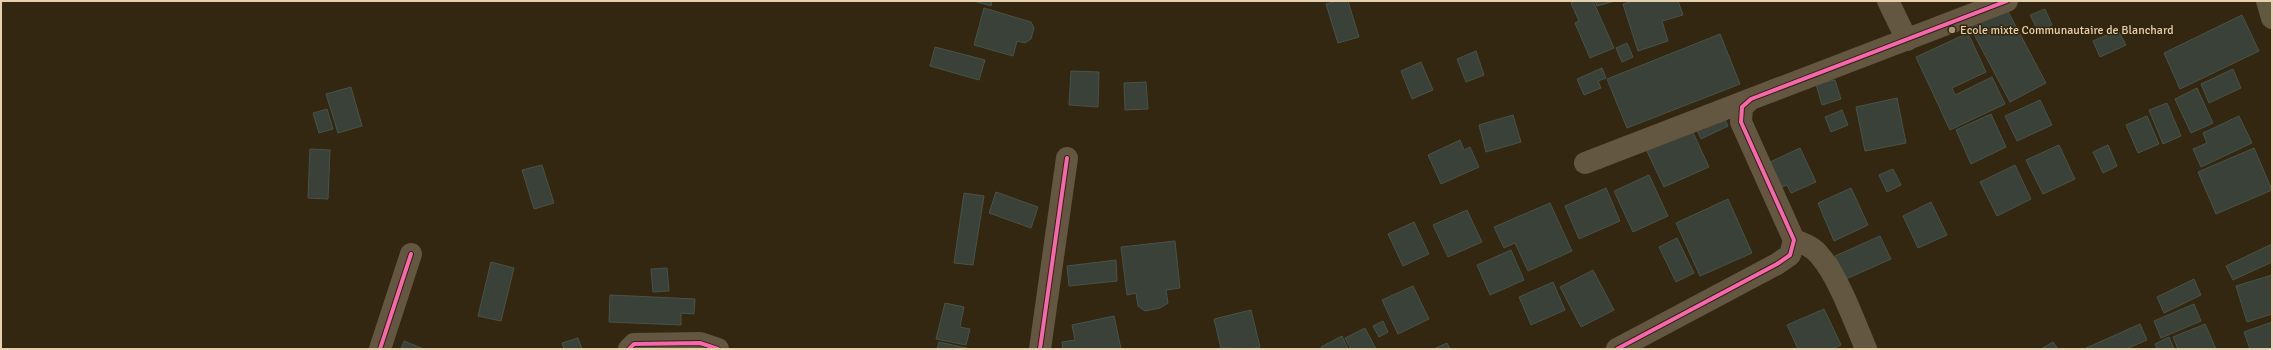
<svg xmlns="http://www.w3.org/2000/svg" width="2273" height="350" font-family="Signika,sans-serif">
<rect width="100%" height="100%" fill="#332711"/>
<path fill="#3a4138" stroke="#485347" d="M974,1H992L991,6Z
M1336,1H1348L1359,37L1338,43L1326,4Z
M1576,1H1593L1614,48L1590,58L1575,23L1579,21L1571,3Z
M1595,1H1615L1597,6Z
M1633,1H1678L1683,15L1662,21L1668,41L1638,51L1623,4Z
M2004,4L2046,83L2010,102L1968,23Z
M984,8L1031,22L1034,28L1031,39L1025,43L1017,41L1013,56L974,45Z
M2045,9L2052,25L2038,31L2030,15Z
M2242,15L2259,51L2180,89L2164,53Z
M2118,30L2126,45L2100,57L2093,41Z
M1968,33L1986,72L1952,88L1955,95L1992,77L2005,104L1950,130L1916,57Z
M1720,34L1740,84L1627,128L1607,79Z
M1627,43L1633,57L1622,62L1616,48Z
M935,47L985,60L979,80L930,66Z
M1476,51L1484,75L1466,82L1457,59Z
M1421,62L1433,90L1412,99L1401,71Z
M1602,68L1606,78L1598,81L1601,88L1584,95L1577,79Z
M2233,69L2241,88L2209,103L2201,84Z
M1071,71L1099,72L1098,107L1069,105Z
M1835,80L1841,99L1822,105L1816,84Z
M1146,82L1148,109L1125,110L1124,83Z
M351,87L362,126L338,133L326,94Z
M2197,88L2213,123L2191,133L2175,99Z
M1897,98L1906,143L1865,151L1856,107Z
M2040,100L2052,125L2017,141L2005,116Z
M2167,103L2181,136L2163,144L2149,110Z
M327,109L333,129L319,133L313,113Z
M1842,110L1848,125L1831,132L1825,117Z
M1722,112L1728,126L1701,139L1694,124Z
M1991,114L2006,147L1971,164L1956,130Z
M1513,115L1521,142L1486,152L1479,125Z
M2147,116L2159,144L2138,153L2126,125Z
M2239,116L2252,143L2201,167L2193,149L2207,143L2203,133Z
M1690,126L1709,167L1664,187L1645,147Z
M1460,140L1464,150L1470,147L1479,167L1441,184L1428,155Z
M2059,145L2075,179L2043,194L2026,160Z
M2108,145L2117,166L2103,173L2093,152Z
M1800,148L1816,182L1791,193L1787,185L1779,188L1768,163Z
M2254,148L2272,190L2216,214L2198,172Z
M310,149L330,150L328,199L308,198Z
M542,165L554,203L534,209L522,170Z
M2015,165L2031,199L1997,216L1980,182Z
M1893,169L1901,185L1887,192L1879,175Z
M1649,175L1668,216L1633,232L1614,191Z
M1606,188L1620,221L1579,239L1565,206Z
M1851,188L1868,225L1834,241L1818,203Z
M996,192L1038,207L1031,228L989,213Z
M964,193L984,196L973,265L954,263Z
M1728,199L1752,253L1700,276L1676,223Z
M1931,202L1947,235L1918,248L1903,216Z
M1550,203L1572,251L1528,271L1515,243L1504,248L1494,227Z
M1467,210L1482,242L1448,257L1433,225Z
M1414,222L1429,254L1403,266L1388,234Z
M1880,236L1891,259L1846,279L1835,256Z
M1677,238L1694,273L1676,282L1659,247Z
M1175,241L1180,288L1166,290L1168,303L1160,308L1145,311L1138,306L1136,293L1127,295L1121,247Z
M2272,244V262L2233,280L2226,266Z
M1511,250L1524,280L1490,295L1477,265Z
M1116,260L1117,281L1069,286L1067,266Z
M491,262L514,268L501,321L478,316Z
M667,268L669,291L653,292L651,269Z
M1593,270L1614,310L1581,327L1560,287Z
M2272,275V314L2247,322L2236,286Z
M2194,279L2201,295L2164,313L2157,297Z
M1553,282L1565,310L1531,325L1519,297Z
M1413,286L1429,319L1398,334L1382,300Z
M610,295L695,299L694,314L681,313V325L609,322Z
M945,303L964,307L960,327L970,329L966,345L936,339Z
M2194,304L2201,321L2161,338L2154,321Z
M1824,309L1841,345L1832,349H1798L1787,325Z
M1251,310L1260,347L1250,349L1221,348L1214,319Z
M1114,316L1121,349H1063L1062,342L1075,340L1072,325Z
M1383,321L1388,332L1379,337L1373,326Z
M2272,322V349H2250L2244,332Z
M2140,324L2147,340L2126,349H2084Z
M2205,324L2216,349H2178L2173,337Z
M1365,328L1376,349H1351L1345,338Z
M1342,336L1348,349H1322L1321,347Z
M2169,337L2174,349H2157L2155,344Z
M578,338L582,349H564L562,343Z
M404,341L424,349H401Z
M939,342L971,349H937Z
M2053,342L2058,349H2041Z
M1447,343L1450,349H1434Z"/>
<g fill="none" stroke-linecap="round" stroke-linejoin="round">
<path stroke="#645742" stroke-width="22" d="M1888,1L1907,40
M1585,163L1751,99
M1794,240C1804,244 1814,247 1820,256C1838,276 1855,323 1866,349
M380,349L411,254
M629,349L634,344L700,343L718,349
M1040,349L1067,158
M1617,349L1777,264L1790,255L1794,240L1741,122L1742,107L1751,99L2007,1"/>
<path stroke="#615840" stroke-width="22" d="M2267,1L2272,18"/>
<defs>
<path id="cycleway" d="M380,349L411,254
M629,349L634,344L700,343L718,349
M1040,349L1067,158
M1617,349L1777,264L1790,255L1794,240L1741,122L1742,107L1751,99L2007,1"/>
</defs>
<use href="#cycleway" stroke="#32240d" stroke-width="6"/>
<use href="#cycleway" stroke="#f766af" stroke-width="4"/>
</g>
<circle fill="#a89577" stroke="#32240d" stroke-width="1.5" cx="1952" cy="30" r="4"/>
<g text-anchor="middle" stroke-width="3" stroke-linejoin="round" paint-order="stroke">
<g font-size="12" fill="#e7d0ae" stroke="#32240d" text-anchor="start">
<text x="1960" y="34">Ecole mixte Communautaire de Blanchard</text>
</g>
</g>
<rect width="2273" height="350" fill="none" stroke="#e7d0ae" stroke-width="4"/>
</svg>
